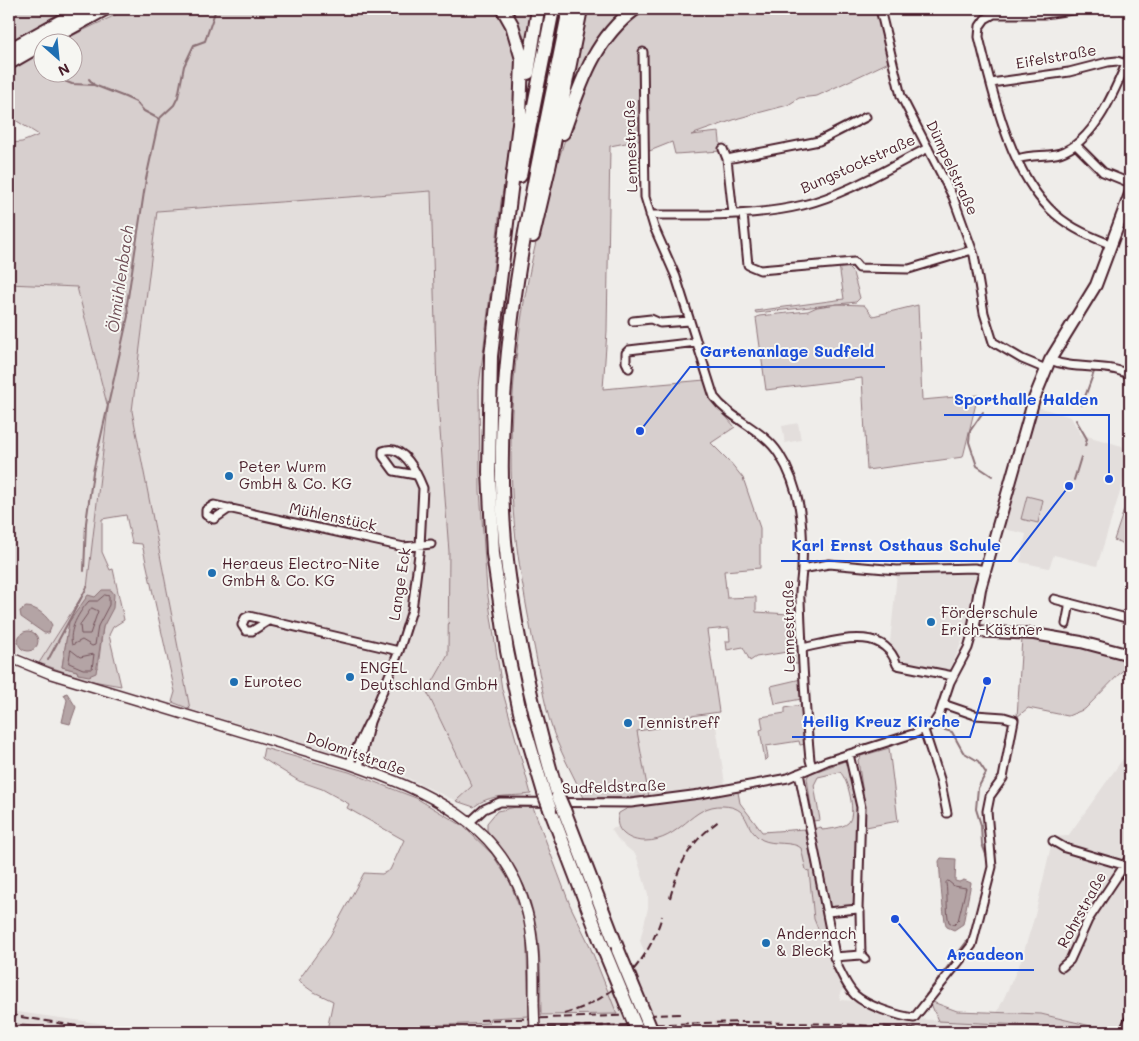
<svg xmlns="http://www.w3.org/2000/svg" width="1139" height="1041" font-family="Mali,sans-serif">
<rect width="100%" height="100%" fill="#efedea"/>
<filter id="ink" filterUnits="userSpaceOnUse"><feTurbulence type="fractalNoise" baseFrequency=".02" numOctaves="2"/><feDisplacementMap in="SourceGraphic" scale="10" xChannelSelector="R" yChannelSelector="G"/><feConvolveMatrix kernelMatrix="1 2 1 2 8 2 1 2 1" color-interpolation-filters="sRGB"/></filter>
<g filter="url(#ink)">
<path fill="#e3dedc" d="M431,191L437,390L449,552L448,655L427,692L472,786L456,801L393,771L190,709L132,411L157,211Z
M9,284L77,287L108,408L87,588L39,663L9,647Z
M1038,407L1071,417L1080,434L1122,446L1130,460L1097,566L1054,555L1049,568L1020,562L1026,534L1004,529L1015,480Z
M798,423L801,440L785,443L782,426Z
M976,571L978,580L967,629L949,673L900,666L889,652L897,574Z
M715,719L725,784L649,797L637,731Z
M1130,749V1005L1116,1031L1041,1014L997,1013L1021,961L1035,915L1053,837L1068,836Z
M738,792L740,803L762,832L797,830L809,870L814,919L825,950L845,988L840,992V1000L858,1001L883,1012L882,1017L1021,1025L1083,1032H72L9,1022V1011L105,1024L186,1030L391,1027L489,1023V1018L603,1015V993L628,974L645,953L640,941L648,908V894L636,855L619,841L611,829L618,827L619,813L628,808Z"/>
<path fill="#d7cfce" stroke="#90777c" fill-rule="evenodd" d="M9,9H68L9,42Z
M128,9H498L516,49L518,97L501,202L479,387L480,490L487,590L502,689L531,794C512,797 490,793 474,807L456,801L472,786L427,692L448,655L449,552L437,390L431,191L157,211L132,411L190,709L172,702L175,692L142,544L132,543L126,515L102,519V552L110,570L113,569L124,620L113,627L109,635L121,686L87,680L39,663L87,588L108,408L77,287L9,284V143L22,142L39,135L9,116V71L42,52V72H72V42H59ZM99,595L110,611L103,627L98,667L78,674L77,671L62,667L69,622Z
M508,9H533L525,58Z
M585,9H626C589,38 578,79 563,123Z
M642,9H878L889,62L817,96L799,98L788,105L739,118L691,135L719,132L721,151L675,154L672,142L647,152V139L610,146L607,331L603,389L705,380L715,404L735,427L711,443L730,462L743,478L760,528V568L724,571L727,598L756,597V612L789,614L790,608H798L799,664H795L793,651L756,657L750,661L743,647L727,650L726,641H730L729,628L707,630L719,712L670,719L671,726L637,731L649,797L584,798C574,777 562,755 554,734C543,703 539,668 532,636C523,589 514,540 512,492C506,379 526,261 560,155C578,99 592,45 642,9Z
M848,264L849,269L853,273L860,298L856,302L756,313L755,311L844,299L839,265Z
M837,304L864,305L873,316L918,305L922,400L978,395L963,457L867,470L862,378L766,390L756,318L759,316L808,311L817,307Z
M1130,492V546L1114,540Z
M1027,496L1043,500L1038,523L1021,519Z
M1042,637L1130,659V663L1085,709L1068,716L1028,708L1017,717L1022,638Z
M801,679V699L775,704L771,686Z
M800,705L802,707L805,744L800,745L799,741L766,746L768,758L765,761L760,730L763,729L761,717L785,713V708Z
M264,748L349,772L416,798L463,826L492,854L510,882L526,926L529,1016L490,1018L489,1023L327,1030L333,1001L312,991L298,981L330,936L364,873L382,874L390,870L404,840L347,808L349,804L322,789L299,781L262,758Z
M889,748L898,821L866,827L864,800L858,760L861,756Z
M845,761L850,766L858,812L856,907L835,909L829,906L813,829L821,827L822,830C830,829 842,828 848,823C857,815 848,779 840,772L818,777L814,785L820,820L813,821L807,778L809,774Z
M738,792L740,803L762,832L805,829L833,966L814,919L809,871L806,870L801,848L798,846C786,841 768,846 758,837C743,825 750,807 723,806C691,804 681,841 645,841C637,841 630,839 624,834C617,828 616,821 619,813L628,808Z
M516,807H533L570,905L589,944L617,1014L541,1015C540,970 543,920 520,878C511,861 498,846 487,830V823L497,811Z
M930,1001L957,1011L1041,1014L1116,1032H1083L1021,1025L938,1021Z
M9,1022L17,1024L72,1032H9Z"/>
<path fill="#b4a4a5" stroke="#8a6f74" d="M102,590H111L114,594L113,608L103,627L96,673L89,676L78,674L77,671L62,667L69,622L88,595L95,597Z
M26,607C37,607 47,616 52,625L49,633H44L21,617L20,611Z
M18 641a10 10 0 1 1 20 0a10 10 0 1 1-20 0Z
M67,693L76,707L70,724L62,722L67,700L64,694Z
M941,858L956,859L955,881L959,882L964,880L971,883L963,924L954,930L947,927C943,922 940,872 939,861Z"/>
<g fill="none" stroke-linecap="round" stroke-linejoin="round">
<path stroke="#74545c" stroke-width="1" d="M105,595L109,596V605L98,626L95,645L92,646L82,640L72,645C68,630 79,612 89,601H97Z
M92,608L98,611L90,634H81L80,625Z
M71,650L80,657L94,654L92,669H83L69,663Z
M948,881L954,886L966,888L958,921L954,925L949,922C946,913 948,895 946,883Z"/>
<path stroke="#8a6f74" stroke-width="2" d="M89,79L94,85
M62,80L72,84L94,85L125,97L136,102L144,111L159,119
M1082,405L1094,372
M983,412L970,431L969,442L977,466L992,476
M1076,420L1087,439L1085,446
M1074,480L1081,457
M84,571L86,523L93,472L128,316L127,304L146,179L159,119L174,105L178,97L184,66L194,45L205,41L216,9
M48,660L87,587
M942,729L952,732L963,752L978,761L986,773L978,788L976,809L981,825L982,844L988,860L989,869
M926,995L971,936"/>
<defs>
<path id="minor" d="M880,9L901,96L953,197L974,255L984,313L993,342L1022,359L1046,369
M1080,9L1044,14H994L985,19L980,26L979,37C993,94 1010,174 1055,214C1072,229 1092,237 1112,245
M643,52L645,197L654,227L676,277L714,397C731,420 763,429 779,454C801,488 804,527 802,567C802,579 799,589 800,601C802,654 805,707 810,760L812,767
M991,83L1069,72L1108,62L1117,61L1126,64
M1076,145L1103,172L1130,183
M723,149L727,159
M1018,159C1032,154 1046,157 1060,153C1096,141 1116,87 1130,55
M733,214L727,159L819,141L866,117
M743,214L748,265L760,270L854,262L859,268L909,269L972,250
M650,215C701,215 753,217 803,205C845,195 890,167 928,148
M633,321L651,319L660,323L690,321
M1050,360C1076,371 1105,362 1130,375
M629,368L626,362V353L629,350L697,342
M230,508L214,519L206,515V510L214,505L404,547L431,544
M802,569L829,564L897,570L974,568L985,570
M1054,599L1130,619
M268,621L252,631H246L242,625L245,618L249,616L399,651
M1066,624L1070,603
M802,648C834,642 883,623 897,665L953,676
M924,730L940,779L947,813
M849,754L861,807L858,909L860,912L861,955L865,959
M349,764L368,724
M359,767L370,722L399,651L412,610L420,546L423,488C417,473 404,443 383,451V456L394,471L416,475
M799,773L837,965C842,975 847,987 855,995C867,1006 898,1016 914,1018L972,945L992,867L987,811L990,796L1003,778L1014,720L1004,717L975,715L943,704
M470,822L484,809L500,802L631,803L700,794L788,778L827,761L916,733L933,724L939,715L950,682L968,648L973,631
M1053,841L1065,848L1123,865
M827,912L858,909
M834,957L861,955
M1062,967L1070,960L1088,920L1130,857"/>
<path id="tertiary" d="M9,657L51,674L349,764C427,791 504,823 527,912C535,942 534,973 534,1003"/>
<path id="secondary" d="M1130,194L1096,285L1050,360L1034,399L980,589L973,631L1034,634L1081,642L1130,655
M1125,1032L1130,1021"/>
<path id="motorway" d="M503,9L512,25L522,59L520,115L491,356L489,472L493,554L507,651L520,712L545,796
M45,42L105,9
M9,50L83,9
M9,63L42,44
M528,73L538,9
M563,133C580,86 593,40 635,9
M520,176L553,9
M533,236L549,168L581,9
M558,796C533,712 513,628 505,541C489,362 535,183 569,9
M550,809L604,950
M564,810L618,950"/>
</defs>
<use href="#minor" stroke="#4a1f2b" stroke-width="11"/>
<use href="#tertiary" stroke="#4a1f2b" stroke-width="12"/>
<use href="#secondary" stroke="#4a1f2b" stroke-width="14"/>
<use href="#motorway" stroke="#4a1f2b" stroke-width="16"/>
<use href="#minor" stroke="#f6f6f2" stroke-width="7"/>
<use href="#tertiary" stroke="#f6f6f2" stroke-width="9"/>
<use href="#secondary" stroke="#f6f6f2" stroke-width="10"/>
<use href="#motorway" stroke="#f6f6f2" stroke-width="12"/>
<path stroke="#4a1f2b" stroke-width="2" stroke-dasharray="8 4" stroke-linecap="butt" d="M670,898C680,862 689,843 720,820
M564,1014C613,1000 648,964 662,916
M9,1015L102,1030L136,1032
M480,1020L682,1014
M368,1032L744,1022L839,1024L972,1032"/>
<defs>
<path id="tertiary-bridge" d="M534,1003L535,1032"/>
<path id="motorway-bridge" d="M545,796L550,809
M558,796L564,810
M604,950L638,1032
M618,950L652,1032"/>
</defs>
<use href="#tertiary-bridge" stroke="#4a1f2b" stroke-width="12" stroke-linecap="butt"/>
<use href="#motorway-bridge" stroke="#4a1f2b" stroke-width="16" stroke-linecap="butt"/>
<use href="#tertiary-bridge" stroke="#f6f6f2" stroke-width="9"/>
<use href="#motorway-bridge" stroke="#f6f6f2" stroke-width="12"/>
</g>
</g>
<g fill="#1f6fb2" stroke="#f6f6f2" stroke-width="2">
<circle cx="229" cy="476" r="5"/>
<circle cx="212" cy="573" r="5"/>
<circle cx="931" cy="622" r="5"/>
<circle cx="350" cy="677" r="5"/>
<circle cx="234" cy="682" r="5"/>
<circle cx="628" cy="723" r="5"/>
<circle cx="766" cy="943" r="5"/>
</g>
<g text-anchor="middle" stroke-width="4" stroke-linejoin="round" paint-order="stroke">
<g font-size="15" fill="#4a1f2b" stroke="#f6f6f2">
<text transform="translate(1056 57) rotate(-10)" y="5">Eifelstraße</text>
<text transform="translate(631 146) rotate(-92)" y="5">Lennestraße</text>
<text transform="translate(858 164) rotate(-24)" y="5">Bungstockstraße</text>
<text transform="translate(952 168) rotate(65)" y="5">Dümpelstraße</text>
<text transform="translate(333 517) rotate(12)" y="5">Mühlenstück</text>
<text transform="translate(400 584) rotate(-81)" y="5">Lange Eck</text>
<text transform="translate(789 626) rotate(-91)" y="5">Lennestraße</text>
<text transform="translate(356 754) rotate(19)" y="5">Dolomitstraße</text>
<text transform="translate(614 787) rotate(-2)" y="5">Sudfeldstraße</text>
<text transform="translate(1082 910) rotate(-61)" y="5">Rohrstraße</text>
</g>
<g font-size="15" fill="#4a1f2b" stroke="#f6f6f2" text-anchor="start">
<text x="239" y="472">Peter Wurm<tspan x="239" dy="17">GmbH &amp; Co. KG</tspan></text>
<text x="222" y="569">Heraeus Electro-Nite<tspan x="222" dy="17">GmbH &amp; Co. KG</tspan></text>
<text x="941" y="618">Förderschule<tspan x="941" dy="17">Erich-Kästner</tspan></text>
<text x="360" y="673">ENGEL<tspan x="360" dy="17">Deutschland GmbH</tspan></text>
<text x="244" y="687">Eurotec</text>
<text x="638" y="728">Tennistreff</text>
<text x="776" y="939">Andernach<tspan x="776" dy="17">&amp; Bleck</tspan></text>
</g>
<g font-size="16" font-style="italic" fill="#6f4e56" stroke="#f6f6f2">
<text transform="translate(120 279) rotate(-82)" y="6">Ölmühlenbach</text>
</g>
</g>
<path fill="none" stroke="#1d4ed8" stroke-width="2" d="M640 431L690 367H885M1109 479L1109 415H944M1069 486L1011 561H781M987 681L970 737H792M895 919L937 970H1034"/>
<g fill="#1d4ed8" stroke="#f6f6f2" stroke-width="2">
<circle cx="640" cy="431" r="5"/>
<circle cx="1109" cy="479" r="5"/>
<circle cx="1069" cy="486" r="5"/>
<circle cx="987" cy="681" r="5"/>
<circle cx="895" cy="919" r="5"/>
</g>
<g font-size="16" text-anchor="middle" font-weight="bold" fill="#1d4ed8" stroke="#f6f6f2" stroke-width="4" stroke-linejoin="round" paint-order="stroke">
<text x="787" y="357">Gartenanlage Sudfeld</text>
<text x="1026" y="405">Sporthalle Halden</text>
<text x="896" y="551">Karl Ernst Osthaus Schule</text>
<text x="881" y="727">Heilig Kreuz Kirche</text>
<text x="985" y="960">Arcadeon</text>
</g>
<rect width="1139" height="1041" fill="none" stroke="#f6f6f2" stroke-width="30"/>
<rect x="15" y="15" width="1109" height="1011" fill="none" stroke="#4a1f2b" stroke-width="2" filter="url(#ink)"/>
<g transform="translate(58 58) rotate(153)"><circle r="24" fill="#f6f6f2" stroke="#b1a0a2"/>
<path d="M0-4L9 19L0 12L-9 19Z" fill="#1f6fb2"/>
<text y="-8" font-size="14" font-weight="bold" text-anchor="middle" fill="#4a1f2b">N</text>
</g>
</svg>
